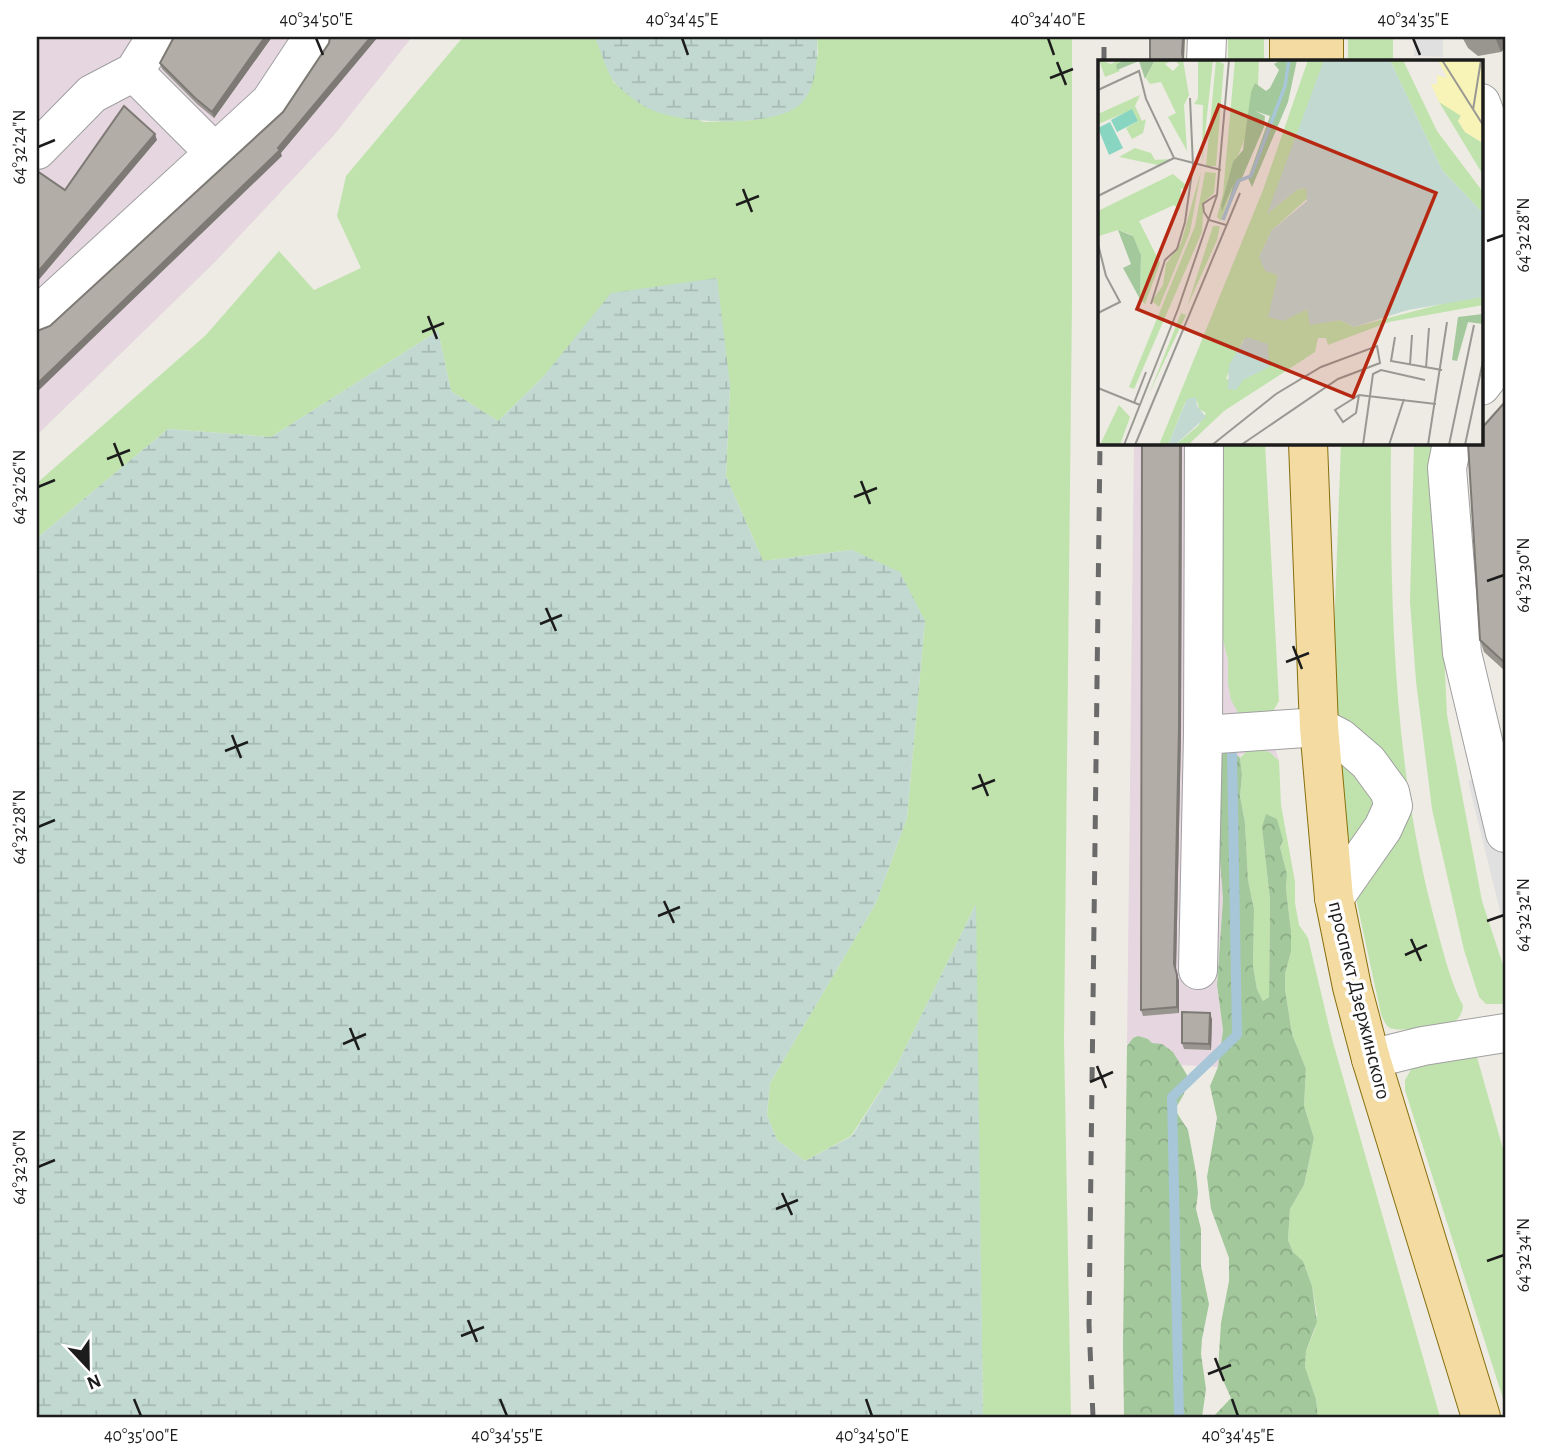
<svg xmlns="http://www.w3.org/2000/svg" width="1542" height="1454" font-family="'Alegreya Sans',sans-serif">
<defs>
<pattern id="forest-crowns" width="20" height="18" patternUnits="userSpaceOnUse" patternTransform="scale(1.75)"><rect width="20" height="18" fill="#a3c89c"/><path d="M2 6a3 3 0 1 1 6 0M12 15a3 3 0 1 1 6 0" fill="none" stroke="#8cab86"/></pattern>
<pattern id="wetland-marsh" width="20" height="14" patternUnits="userSpaceOnUse" patternTransform="scale(1.75)"><rect width="20" height="14" fill="#c2d9d2"/><path d="M1 5h8M5 5V1M11 12h8M15 12V8" fill="none" stroke="#a6bab4"/></pattern>
</defs>
<rect width="100%" height="100%" fill="#edebe3"/>
<path fill="#e5d6e0" d="M37,37H412L335,134L216,261L37,435Z
M1134,443H1217L1220,628L1228,660V684L1266,717L1279,761L1271,753L1241,754L1240,758L1237,755L1220,835L1223,899L1217,985L1223,1030L1218,1067L1181,1065L1173,1052L1152,1043L1148,1039L1133,1038L1127,1046Z"/>
<path fill="#c0e3ad" d="M463,37H595L614,83L704,122L755,120L785,113L818,54L817,37H1072V301L1064,1040L1071,1417H983L975,906L897,1065L851,1136L805,1161L777,1140L767,1115L770,1083L876,903L907,818L925,621L852,550L763,561L726,476L730,385L543,377L498,421L451,391L438,331L271,437L168,429L37,538V483L206,335L279,251L314,290L361,268L337,216L346,176Z
M1228,37H1264V61H1228Z
M1348,37H1393V61H1348Z
M1217,443H1265L1279,701L1272,713L1239,714L1231,700L1228,684V660L1220,628Z
M1341,443H1391C1390,601 1393,760 1433,914C1440,939 1450,983 1463,1005C1463,1012 1459,1020 1452,1023C1446,1027 1396,1032 1390,1028C1386,1026 1383,1019 1381,1014L1357,903L1356,886L1396,825L1337,723L1334,634Z
M1414,443H1434L1447,715L1482,901L1505,971V1000L1502,1004H1486L1479,997L1464,950L1432,809L1416,681L1410,602Z
M1260,749L1271,753L1279,761L1281,805L1295,882V903L1299,925L1308,938L1332,1039L1440,1417H1318L1316,1399L1305,1367L1306,1351L1315,1329L1317,1315L1312,1286L1303,1261L1293,1252L1288,1240L1290,1209L1304,1185L1314,1138L1304,1106L1306,1069L1292,1034L1285,989V974L1291,952V931L1286,889L1287,874L1280,847L1283,840L1263,835L1270,900L1269,997L1263,1001L1257,989L1253,966L1254,909L1248,880L1245,823L1240,796L1242,775L1240,758L1248,750Z
M1341,751L1385,811L1351,854L1336,756Z
M1475,1050L1505,1156V1405L1405,1090V1080L1413,1066Z"/>
<path fill="url(#forest-crowns)" d="M1229,748L1240,758L1242,775L1240,796L1245,823L1248,880L1254,909L1253,966L1257,989L1263,1001L1269,997L1270,900L1262,827L1266,814L1277,819L1283,840L1280,847L1287,874L1286,889L1291,931V952L1285,974V989L1292,1034L1306,1069L1304,1106L1314,1138L1304,1185L1290,1209L1288,1240L1293,1252L1303,1261L1312,1286L1317,1322L1306,1351L1305,1367L1316,1399L1318,1417H1213L1231,1398L1218,1369L1221,1323L1229,1281V1258L1211,1209L1207,1177L1217,1118L1210,1086L1218,1067L1223,1030L1217,985L1223,899L1220,858L1218,767L1223,753Z
M1138,1036L1148,1039L1152,1043L1162,1044L1173,1052L1187,1075L1184,1094L1177,1106V1113L1188,1130L1196,1173L1198,1193L1196,1209L1201,1229V1266L1209,1304L1202,1339L1201,1354L1206,1389L1202,1417H1124L1123,1344L1127,1046L1133,1038Z"/>
<path fill="url(#wetland-marsh)" d="M595,37H817C818,57 817,81 805,99C784,130 682,124 652,110C640,105 626,94 617,85C608,77 600,49 595,37Z
M717,278L730,385L726,476L763,561L852,550L900,572L925,621L907,818L876,903L770,1083L767,1115L777,1140L805,1161L852,1136L897,1065L976,904L983,1417H37V538L168,429L271,437L438,331L451,391L498,421L543,377L611,293Z"/>
<path fill="#e0e0e0" d="M1415,37H1443V57L1414,56Z
M1483,773L1505,861V931L1468,781Z"/>
<g fill="none" stroke-linecap="round" stroke-linejoin="round">
<path stroke="#a7c6d7" stroke-width="10" d="M1179,1417L1172,1097L1237,1035L1232,754"/>
<defs>
<path id="minor" d="M1206,61L1207,37
M134,72L215,153
M1481,103L1489,125L1491,373L1481,386
M37,150L92,94L134,72L156,37
M37,316L270,102L313,37
M1452,443L1447,468L1462,653L1505,833
M1203,735L1319,727L1340,738L1368,762L1390,792L1393,806L1383,828L1334,898
M1198,970L1203,735L1204,443
M1371,1059L1423,1046L1505,1033"/>
<path id="major" d="M1289,37V61
M1324,61V37
M1308,443L1319,727L1334,898L1352,987L1371,1059L1481,1417"/>
</defs>
<use href="#minor" stroke="#a0a0a0" stroke-width="40"/>
<use href="#major" stroke="#876f0d" stroke-width="40"/>
<use href="#minor" stroke="#fff" stroke-width="38"/>
<use href="#major" stroke="#f3dba2" stroke-width="38"/>
<path stroke="#6a6a6a" stroke-width="5" stroke-dasharray="14 14" stroke-linecap="butt" d="M1104,61V37
M1093,1417L1089,1324L1100,443"/>
</g>
<path fill="#99958f" d="M174,37H272L214,118L197,104L162,69L160,63Z
M1462,37H1505L1501,52L1478,56L1468,48Z
M1505,402V671L1484,652L1480,640Z
M1142,443H1182L1181,735L1176,970L1179,981V1013L1143,1016L1141,1010Z
M1212,1019L1211,1050L1184,1049L1182,1043Z"/>
<path fill="#7d7974" d="M265,37H272L214,118L212,112Z
M371,37H378L281,153L282,156L37,392V384Z
M1183,37H1185L1184,60L1182,54Z
M1495,37H1505V48L1501,52Z
M155,134L157,140L37,282V273Z
M1180,443H1182L1181,735L1176,970L1179,981V1013L1177,1007L1174,964Z
M1210,1013L1212,1019L1211,1050L1209,1044Z"/>
<path fill="#b2ada6" stroke="#7d7974" stroke-width="2" d="M174,37H265L212,112L195,98L160,63Z
M330,37H371L278,148L280,150L37,384V331L50,326L283,112L329,43Z
M1150,37H1183L1182,54L1184,61H1150Z
M124,106L155,134L37,273V171L65,190Z
M1505,402V663L1480,640L1468,443H1481V429Z
M1142,443H1180L1179,729L1174,964L1177,975V1007L1141,1010Z
M1182,1012L1210,1013L1209,1044L1182,1043Z"/>
<path fill="none" stroke="#1c1c1c" stroke-width="2.5" d="M316,38L323,55M682,38L688,55M1048,38L1054,55M1413,38L1420,55M1057,62L1066,85M1050,78L1073,69M38,147L55,140M743,189L752,212M736,205L759,196M1487,241L1504,235M428,316L437,339M422,332L444,323M114,443L123,466M107,459L130,450M861,481L870,504M38,487L55,480M854,497L877,488M1487,581L1504,575M546,608L556,631M540,624L562,615M1293,646L1302,669M1286,662L1309,653M232,735L241,758M225,751L248,742M979,774L988,796M972,789L995,780M38,827L55,820M664,901L674,923M658,916L680,907M1487,921L1504,915M1411,939L1421,961M1405,955L1427,945M350,1028L359,1050M343,1044L366,1034M1097,1066L1106,1088M1090,1082L1113,1072M38,1167L55,1160M782,1193L792,1215M776,1209L798,1200M1487,1261L1504,1255M468,1320L477,1342M461,1336L484,1327M1215,1358L1224,1381M1208,1374L1231,1365M134,1399L141,1416M500,1399L507,1416M866,1399L872,1416M1232,1399L1238,1416"/>
<g text-anchor="middle" stroke-width="7" stroke-linejoin="round" paint-order="stroke">
<g font-size="21" fill="#1c1c1c" stroke="#fff">
<text transform="translate(1360 1000) rotate(76)" y="7">проспект Дзержинского</text>
</g>
</g>
<g transform="translate(1098 60)">
<rect width="385" height="385" fill="#edebe3"/>
<path d="M1,0L13,4L21,0H25L18,7L22,11L7,17ZM57,0H75L67,4L75,11L81,5L77,0H85L91,35L86,45L89,91L70,57L78,53L63,22L52,24L48,18ZM100,0H115L104,102L105,45L96,44L100,38ZM118,0L126,4L118,106H108ZM137,0H161L160,25L153,32L150,71L133,113L122,149L135,126L123,161L119,157L125,133ZM210,0H226L222,17L170,153L200,129L208,128L211,137L174,170L161,197L180,215L175,241L200,253L209,249L213,264L242,260L256,267L366,238L385,237V245L291,262L230,285L228,278H220L217,292L126,351L90,385H77L100,366L108,353L101,349L99,341L87,343L70,385H61L165,130ZM145,280L162,311L145,320L128,319ZM292,0H305L339,71L385,132V153L344,110ZM42,35L37,46L44,61L48,59L45,73L34,79L28,68L40,61L34,50L0,64V54ZM341,42L363,55L360,61L367,72L385,83V115ZM37,88L53,93L57,100L73,99L60,105L21,97ZM103,111L92,172L61,247L54,241L65,225L68,204L83,183ZM107,112L118,113L116,133L106,142L104,172L36,329L31,327L97,166ZM75,114L88,125L87,130L83,128L82,150L76,145L41,161L62,203L47,244L42,239L43,195L34,175L20,170L1,176L0,151ZM115,166H122L119,180L89,247ZM83,253L88,255L51,334ZM21,345L32,357L22,385H2Z" fill="#c0e3ad" fill-rule="evenodd"/>
<path d="M26,0H57L47,19L41,1L19,10L18,5ZM183,0H199L190,42L154,127L150,118L172,56L157,51L167,56L166,67L125,162L135,125L124,151L123,146L135,102L145,90L153,32L157,23L168,31L172,28L181,10L176,4ZM20,170L35,176L43,195L42,239L25,208L33,204ZM385,254V264L370,262L359,301L354,300L360,257Z" fill="#a3c89c"/>
<path d="M226,0H292L344,110L385,153V237L310,250L256,267L242,260L212,265L209,249L186,261L170,257L180,215L167,211L161,197L174,170L209,141L208,128L200,129L169,154ZM148,277L170,284L171,307L145,320L138,330L130,329L131,305ZM98,337L99,346L108,357L77,385H70L89,339Z" fill="#c2d9d2"/>
<path d="M340,0H385V83L367,72L360,61L363,56L341,42L333,24H339V15L349,18Z" fill="#f8f3b6"/>
<path d="M34,49L40,61L19,72L13,60ZM12,62L25,88L11,95L0,68Z" fill="#88d5c2"/>
<path fill="none" stroke="#a7c6d7" stroke-width="3.5" d="M125,160L140,121L153,116L187,26L191,0"/>
<path fill="none" stroke="#999893" stroke-width="2" d="M344,0L385,65M0,30L41,11L48,39L76,98L123,110M375,50L383,0M118,135L105,144L106,152L111,160L128,165M0,136L76,98M0,184L8,216L22,242L0,253M53,244L67,200L79,189L87,162L95,105L92,38M297,277L293,301L344,310M312,305L314,275M328,308L331,268M0,328L42,345M261,335L258,353L245,362L237,350L261,335L338,344M36,343L48,312M26,385L80,249L119,135L131,0M37,385L142,133M114,385L178,334L223,307L279,286L282,303L240,319L143,385M265,385L275,314L283,310L327,320M291,385L306,339M330,385L349,262M351,385L376,265M367,385L385,301"/>
<path fill="#b72812" fill-opacity="0.15" stroke="#b72812" stroke-width="3.5" d="M121,45L338,133L255,337L39,249Z"/>
<rect width="385" height="385" fill="none" stroke="#1c1c1c" stroke-width="3.5"/>
</g>
<rect width="1542" height="1454" fill="none" stroke="#ffffff" stroke-width="77"/>
<g transform="translate(88 1367) rotate(158)" stroke="#ffffff" stroke-width="5" paint-order="stroke">
<path d="M0-5L12 26L0 18L-12 26Z" fill="#1c1c1c"/>
<text y="-10" font-size="19" font-weight="bold" text-anchor="middle" fill="#1c1c1c">N</text>
</g>
<rect x="38" y="38" width="1466" height="1378" fill="none" stroke="#1c1c1c" stroke-width="2.5"/>
<g font-size="18" text-anchor="middle" fill="#1c1c1c">
<text x="316" y="25">40°34'50"E</text>
<text x="682" y="25">40°34'45"E</text>
<text x="1048" y="25">40°34'40"E</text>
<text x="1413" y="25">40°34'35"E</text>
<text transform="translate(19 147) rotate(-90)" y="6">64°32'24"N</text>
<text transform="translate(1523 235) rotate(-90)" y="6">64°32'28"N</text>
<text transform="translate(19 487) rotate(-90)" y="6">64°32'26"N</text>
<text transform="translate(1523 575) rotate(-90)" y="6">64°32'30"N</text>
<text transform="translate(19 827) rotate(-90)" y="6">64°32'28"N</text>
<text transform="translate(1523 915) rotate(-90)" y="6">64°32'32"N</text>
<text transform="translate(19 1167) rotate(-90)" y="6">64°32'30"N</text>
<text transform="translate(1523 1255) rotate(-90)" y="6">64°32'34"N</text>
<text x="141" y="1441">40°35'00"E</text>
<text x="507" y="1441">40°34'55"E</text>
<text x="872" y="1441">40°34'50"E</text>
<text x="1238" y="1441">40°34'45"E</text>
</g>
</svg>
